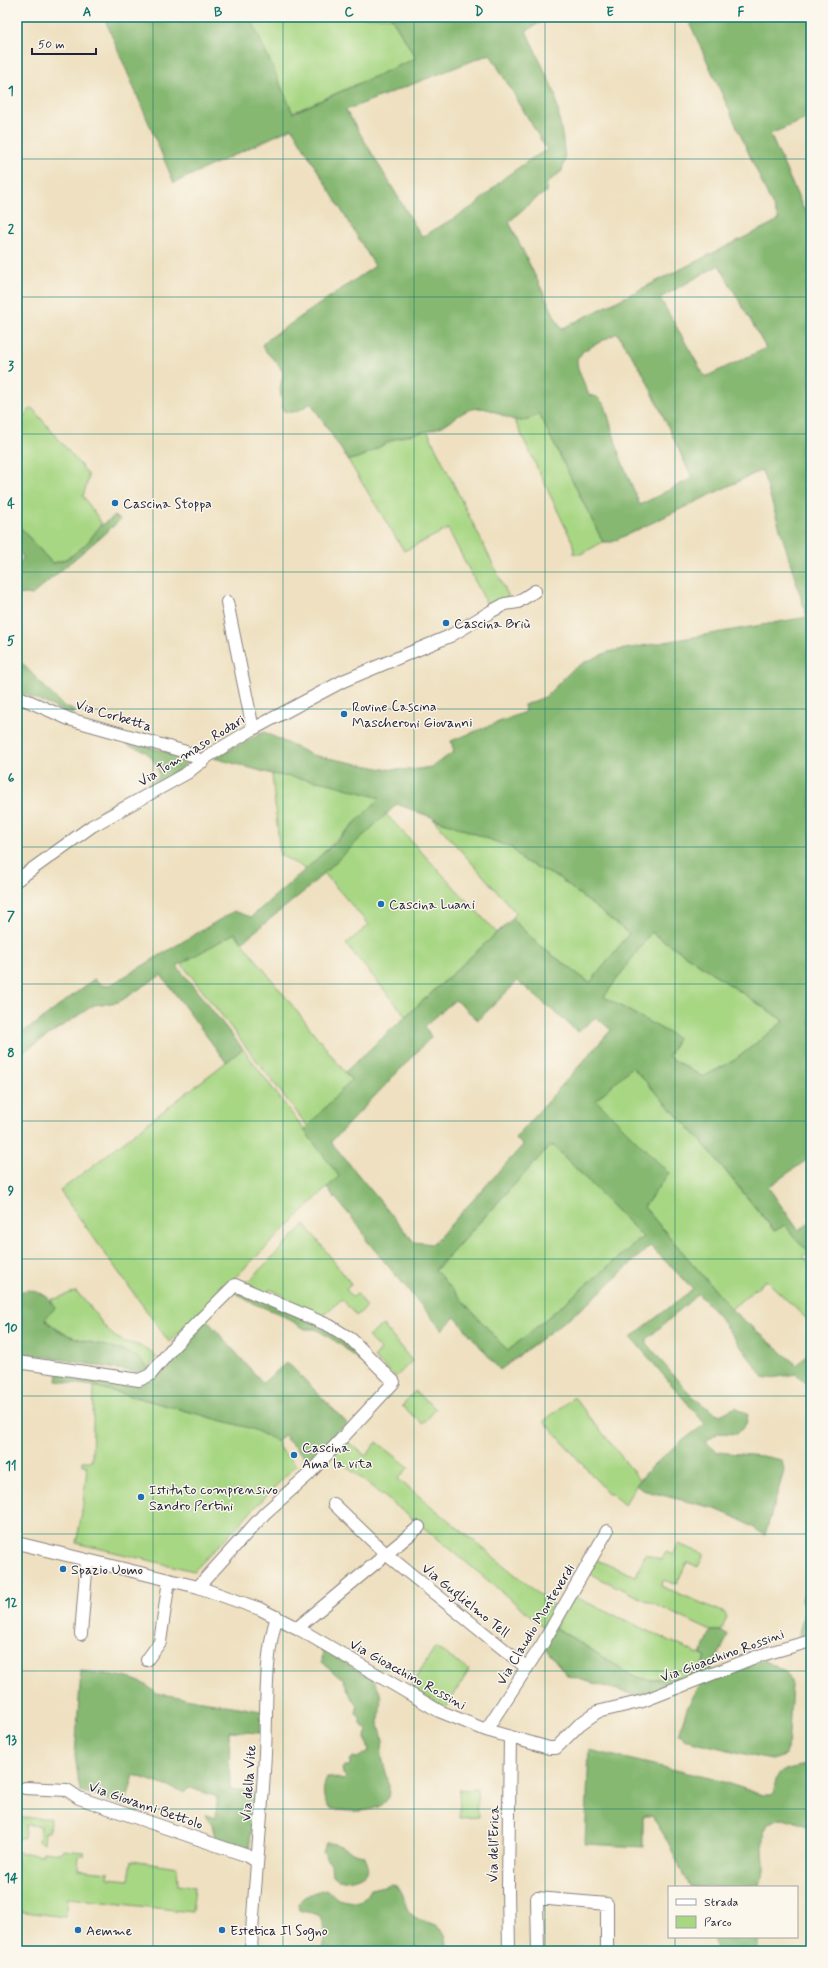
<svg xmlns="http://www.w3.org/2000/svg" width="828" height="1968" font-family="Mynerve,sans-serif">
<rect width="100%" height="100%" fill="#fbf7ec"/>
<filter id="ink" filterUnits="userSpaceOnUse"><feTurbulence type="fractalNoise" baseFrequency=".025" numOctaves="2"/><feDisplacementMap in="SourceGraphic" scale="8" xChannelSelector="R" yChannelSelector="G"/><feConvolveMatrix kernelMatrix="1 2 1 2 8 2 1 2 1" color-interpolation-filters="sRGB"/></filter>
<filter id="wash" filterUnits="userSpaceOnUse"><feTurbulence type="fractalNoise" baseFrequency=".012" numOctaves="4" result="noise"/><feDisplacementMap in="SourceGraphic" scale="16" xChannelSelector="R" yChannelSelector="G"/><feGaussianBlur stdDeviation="0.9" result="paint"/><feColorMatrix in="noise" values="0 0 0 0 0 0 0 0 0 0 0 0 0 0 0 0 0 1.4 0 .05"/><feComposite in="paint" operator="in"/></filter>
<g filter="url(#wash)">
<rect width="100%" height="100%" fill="#eee0c0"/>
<path fill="#a8d784" stroke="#657c60" d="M250,17H391L416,58L292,113Z
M32,408L88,474V480L83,496L101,522C98,539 68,562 52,563L17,524V421Z
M539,414L603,542L581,554L573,553L574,550L572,541L514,419L523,420Z
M427,430L509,597L488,606L448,529L404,551L348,460C361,460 382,444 397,438C407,435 417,433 427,430Z
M272,774L328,783L381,798L306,869L280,855Z
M386,814L497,933L406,1016L346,944L369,925L324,873Z
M433,819L453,825L512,848L522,860L559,878L629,934L590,983L540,946L512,919L516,913Z
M651,932L784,1021L735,1060L703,1077L668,1057L678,1039L604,997Z
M235,933L351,1080L308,1127L181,963Z
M243,1049L339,1176L169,1342L60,1191Z
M632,1067L701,1141L774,1231L785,1224L800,1244L811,1252L809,1257L806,1254L803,1257L811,1264V1323L766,1280L731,1309L644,1207L669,1173L596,1100Z
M550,1146H554L643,1237L508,1351L435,1271Z
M305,1224L349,1281L351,1285L346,1289L352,1297L357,1293L367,1307L356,1316L342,1299L320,1318L282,1300L284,1296L270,1289L268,1294L245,1285Z
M76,1292C93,1306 99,1323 113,1335C126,1347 145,1341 156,1357L148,1368C144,1364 141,1359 136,1357C108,1341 67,1345 45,1318L55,1308L51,1299C61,1299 65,1293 76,1292Z
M383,1325L412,1361L396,1377L374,1358L381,1350L368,1337Z
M94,1386L253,1429L277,1441L280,1449L296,1465L194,1571L76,1543C82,1517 85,1492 87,1465H82V1461H92Z
M415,1391L436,1409L423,1424L402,1406Z
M574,1397L640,1480L624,1505L611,1493H608L544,1421Z
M345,1440L366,1456L377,1442L409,1467L398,1479L556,1608L545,1628L443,1543L333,1456Z
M678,1544L704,1554L698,1567L687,1562L677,1583L674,1584L664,1580L661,1586L725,1613L727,1617L721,1631H711L586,1572L594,1559L636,1576L645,1554L662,1560L666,1551L674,1554Z
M573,1596L705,1657L700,1670L682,1679L676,1676L646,1680L630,1674L555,1627Z
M435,1647L469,1670L446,1708L410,1687Z
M477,1789L478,1817L460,1818L459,1790Z
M17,1818H50L49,1832H45L44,1843L39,1842L41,1826L26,1825L24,1839L17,1838Z
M62,1850L84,1852V1856H79L78,1869L109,1872L108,1878L129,1880L132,1860L177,1867L178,1885L195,1887L192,1912L68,1898L66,1917L17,1911V1852L42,1855L43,1851L61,1853Z"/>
<path fill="#86b872" stroke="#546d56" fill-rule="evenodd" d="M104,17H250L293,113L416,58L391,17H549L526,31L555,93L563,141L565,159L562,171L547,183L546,192L531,202L509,222L561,329L779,220L687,17H811V117L770,134L804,210L811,208V1157L768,1187L799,1231L811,1221V1252L800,1244L785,1225L775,1231L701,1141L632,1067L596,1100L669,1173L644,1207L734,1312L797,1365L811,1351V1387L796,1374L765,1379L712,1308L698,1294L647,1339V1343C667,1367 691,1402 720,1415L736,1407L748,1415L746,1424L737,1434L718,1433L706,1442L717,1452L762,1456L782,1460L784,1471L765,1535L741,1520L713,1508L642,1490L636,1485C655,1460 681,1442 705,1424L631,1337L693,1289L650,1246L586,1305L500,1370L455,1317L442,1330L367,1241L362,1230L327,1188L339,1176L304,1130L351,1080L345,1072L512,919L540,946L590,983L629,934L559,878L522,860L512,848L397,804L307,889L242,942L235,933L177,966L243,1049L226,1062L161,975L119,1002L94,1005L17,1056V1035L37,1023L94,979L104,986L112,984L234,911L251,917L334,844L380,798L328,783L272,774L214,758L264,732L312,755L384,769L411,770L431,767L454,752L451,741L522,713L525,711L524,705L545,697L572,670L585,662L608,652L807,617L762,470L612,542H603L539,414C535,416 531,418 528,420C509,426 493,403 472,409C461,412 452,421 442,426C428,433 410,433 395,439C382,444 360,460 348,460L311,403C301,409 293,416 283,410L280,389L283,373L279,365L267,353L262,346L264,342L375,266L292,128L174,183ZM490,54L547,150L534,157L505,177L474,206L422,237L346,110ZM719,265L766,348L705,377L660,298ZM617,333L644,375L692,478L640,505L620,457L605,405L597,397L589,395L578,369L577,360L583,351ZM651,932L784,1021L735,1060L703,1077L668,1057L678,1038L604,997ZM518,981L578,1032L596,1017L611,1030L515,1138L523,1145L433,1244L414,1242L331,1142L431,1037L425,1026L455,1000L478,1020ZM550,1146H554L643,1237L508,1351L435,1270Z
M115,516L120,519L117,523L32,595L26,594L17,595V569L23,558L17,547V524L52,563L59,562L69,558L87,543L100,526Z
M17,658L62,705L73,710L74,713L71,714L17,691Z
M127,741L189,758V761L176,773L100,815L99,811L159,777C159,767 151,754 142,750C137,747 131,748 127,744Z
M29,1290C42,1293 49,1295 55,1308L45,1319C67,1345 108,1341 137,1357C141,1359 144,1364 148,1368L141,1373L17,1352V1292Z
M238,1290L338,1333L386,1378L385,1383L340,1344L316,1329H305L280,1314L250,1302L233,1291Z
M204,1317L263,1383L287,1362L347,1423L311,1463L286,1439L287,1437L285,1435L277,1441L253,1429L94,1386L57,1381L58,1373L149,1375Z
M811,1575V1637L801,1640L799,1633L806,1606L801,1602Z
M553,1626L630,1674L640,1678L653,1680L670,1676L682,1678L700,1670L705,1657L701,1655L711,1631H721L728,1636L711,1670L642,1697L568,1676L543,1646Z
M323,1649L374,1681C385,1695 379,1706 379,1722C379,1728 382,1734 383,1740C383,1745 381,1750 382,1755C383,1768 392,1783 388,1797C382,1815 343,1812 329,1808C322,1798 322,1789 327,1777H332L344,1780L346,1777L343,1774L342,1769L344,1766H350V1760L353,1757L357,1758L369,1751L366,1739L367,1730L360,1724V1718L356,1713L358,1705L353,1701L343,1679L339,1677L322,1662Z
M758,1656C763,1659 767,1663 772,1665C785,1671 786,1669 792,1684L788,1749L785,1756L772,1760L761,1758L683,1739L681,1735H678L688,1706L705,1675Z
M81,1671C107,1675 137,1674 156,1693L261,1711L260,1733L229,1731L230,1789L256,1793L249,1849L215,1838L212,1824L205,1814L216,1818L217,1797L188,1787L184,1792L134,1775L125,1806L80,1791L75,1755Z
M589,1750L714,1779L763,1795H770L774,1793C775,1765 790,1770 811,1764V1827C801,1825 791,1818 781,1819C755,1821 765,1853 764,1870C763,1876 760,1881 758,1887H689L667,1840L652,1816H643V1847L585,1844Z
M326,1843C340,1842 348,1853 364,1855C377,1876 352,1881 337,1880L332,1876L331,1864L323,1852Z
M392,1884C408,1891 401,1903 411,1914C420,1923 434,1921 442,1930C447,1936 447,1944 447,1951H322C323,1940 329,1922 318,1915C313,1912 305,1913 299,1910L298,1905C304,1895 316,1891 327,1889C331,1892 335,1898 339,1899C354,1903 364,1904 371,1889Z
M712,1937H758V1951H718Z"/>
</g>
<g filter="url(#ink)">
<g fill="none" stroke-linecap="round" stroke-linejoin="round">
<defs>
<path id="minor" d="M227,602L253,729
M17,696L69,719L186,752L202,762
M17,880L92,826L187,773L208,756L253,729L343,681L450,636L492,611L505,604L518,602L535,591
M17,1362L139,1380L150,1375L174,1346L235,1285L330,1326L351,1339L394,1382L308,1475L265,1513L198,1587
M334,1504L387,1555L527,1668
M17,1543L198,1587L260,1609L299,1629L439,1711L486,1730L549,1748H556L580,1724L597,1712L643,1701L758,1656L811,1641
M299,1629L302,1624L419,1527
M81,1634L87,1560
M147,1660L160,1642L169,1580
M486,1730L543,1643L607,1531
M25,1788L67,1790L79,1798L248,1856L256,1861
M251,1951C254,1885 262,1819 265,1753C267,1713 264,1654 277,1617
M509,1951L508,1886L510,1738
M538,1951L537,1898L607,1904V1951"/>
</defs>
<use href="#minor" stroke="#88817e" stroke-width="14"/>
<use href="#minor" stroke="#fff" stroke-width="12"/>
</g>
</g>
<path fill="none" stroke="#0f766e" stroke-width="1" stroke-opacity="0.55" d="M153,17V1951M283,17V1951M414,17V1951M545,17V1951M675,17V1887M17,159H811M17,297H811M17,434H811M17,572H811M17,709H811M17,847H811M17,984H811M17,1121H811M17,1259H811M17,1396H811M17,1534H811M17,1671H811M17,1809H811M675,1937V1951"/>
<g fill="#1f6fb2" stroke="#fbf7ec" stroke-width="1.5">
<circle cx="115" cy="503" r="4"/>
<circle cx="446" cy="623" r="4"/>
<circle cx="344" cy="714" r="4"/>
<circle cx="381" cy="904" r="4"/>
<circle cx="294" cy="1455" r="4"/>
<circle cx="141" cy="1497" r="4"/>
<circle cx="63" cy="1569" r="4"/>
<circle cx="78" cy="1930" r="4"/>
<circle cx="222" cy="1930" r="4"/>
</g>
<g text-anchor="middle" stroke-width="3" stroke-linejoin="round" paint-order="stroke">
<g font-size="14" fill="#22223b" stroke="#fbf7ec" text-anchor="start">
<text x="123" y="508">Cascina Stoppa</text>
<text x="454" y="628">Cascina Briù</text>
<text x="352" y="711">Rovine Cascina<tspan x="352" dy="16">Mascheroni Giovanni</tspan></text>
<text x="389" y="909">Cascina Luani</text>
<text x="302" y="1452">Cascina<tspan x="302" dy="16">Ama la vita</tspan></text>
<text x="149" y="1494">Istituto comprensivo<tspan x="149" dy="16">Sandro Pertini</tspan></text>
<text x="71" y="1574">Spazio Uomo</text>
<text x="86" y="1935">Aemme</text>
<text x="230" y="1935">Estetica Il Sogno</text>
</g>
<g font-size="14" fill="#22223b" stroke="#fbf7ec">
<text transform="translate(114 715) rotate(17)" y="5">Via Corbetta</text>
<text transform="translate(191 750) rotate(-32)" y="5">Via Tommaso Rodari</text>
<text transform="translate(466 1600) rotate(39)" y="5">Via Guglielmo Tell</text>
<text transform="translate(535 1624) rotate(-59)" y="5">Via Claudio Monteverdi</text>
<text transform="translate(722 1655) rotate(-20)" y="5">Via Gioacchino Rossini</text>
<text transform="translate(408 1674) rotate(29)" y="5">Via Gioacchino Rossini</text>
<text transform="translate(248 1783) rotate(-86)" y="5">Via della Vite</text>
<text transform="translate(146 1805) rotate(19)" y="5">Via Giovanni Bettolo</text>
<text transform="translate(493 1844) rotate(-89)" y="5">Via dell'Erica</text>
</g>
</g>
<rect width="828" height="1968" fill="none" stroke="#fbf7ec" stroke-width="44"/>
<rect x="668" y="1886" width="130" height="52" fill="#fbf7ec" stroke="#a4a2a5"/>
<rect x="676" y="1899" width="20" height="6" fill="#ffffff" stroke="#a4a2a5"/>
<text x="704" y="1906" font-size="12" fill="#22223b">Strada</text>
<rect x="676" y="1916" width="20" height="12" fill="#a8d784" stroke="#a4a2a5"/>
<text x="704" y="1926" font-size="12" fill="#22223b">Parco</text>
<path d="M32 48v6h64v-6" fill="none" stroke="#22223b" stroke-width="2"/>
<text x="38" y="48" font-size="12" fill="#22223b" stroke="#fbf7ec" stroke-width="3" paint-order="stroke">50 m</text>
<rect x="22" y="22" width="784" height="1924" fill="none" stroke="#0f766e" stroke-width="1.5"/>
<g font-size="13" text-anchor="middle" font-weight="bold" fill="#0f766e">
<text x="87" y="16">A</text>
<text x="218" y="16">B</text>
<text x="349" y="16">C</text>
<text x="479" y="16">D</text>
<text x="610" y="16">E</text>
<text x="741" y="16">F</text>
<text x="11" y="95">1</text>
<text x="11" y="233">2</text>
<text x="11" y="370">3</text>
<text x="11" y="508">4</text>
<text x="11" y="645">5</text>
<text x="11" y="782">6</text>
<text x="11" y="920">7</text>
<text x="11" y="1057">8</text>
<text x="11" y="1195">9</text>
<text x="11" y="1332">10</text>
<text x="11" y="1470">11</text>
<text x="11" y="1607">12</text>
<text x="11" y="1744">13</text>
<text x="11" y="1882">14</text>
</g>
</svg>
